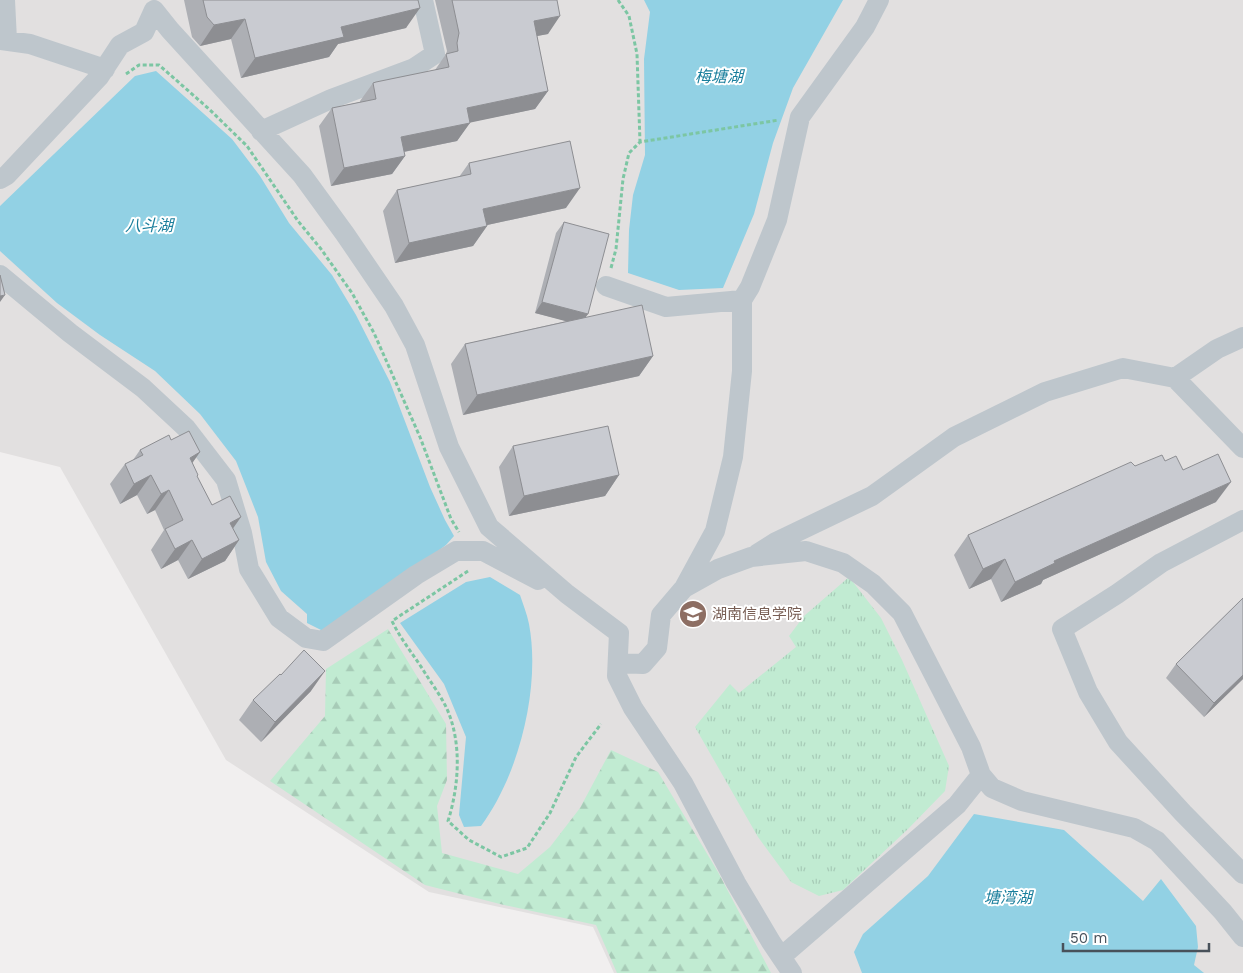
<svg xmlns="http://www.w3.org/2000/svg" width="1243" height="973" font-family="'Work Sans','Noto Sans SC',sans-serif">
<defs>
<pattern id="grass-tufts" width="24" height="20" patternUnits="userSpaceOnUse" patternTransform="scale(1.25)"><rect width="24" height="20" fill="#c1ebd2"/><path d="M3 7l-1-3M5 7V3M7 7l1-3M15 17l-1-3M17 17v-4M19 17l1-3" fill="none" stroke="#a7cbb7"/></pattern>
<pattern id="forest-firs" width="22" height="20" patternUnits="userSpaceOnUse" patternTransform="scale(1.25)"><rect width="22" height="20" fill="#c1ebd2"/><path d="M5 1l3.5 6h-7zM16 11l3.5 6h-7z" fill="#a7cbb7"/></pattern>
</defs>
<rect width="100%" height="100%" fill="#f1efef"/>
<path fill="#e2e0e0" d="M0,0H1243V973H614L593,927L429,892L226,760L60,467L0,452Z"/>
<path fill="url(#grass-tufts)" d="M849,577L881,618L902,660L949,766L945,791L908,829L843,890L819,896L791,882L758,837L695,727L730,684L739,693L796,647L789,636L804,616Z"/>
<path fill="url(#forest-firs)" d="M388,629L446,724L447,780L437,806L442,853L518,874L550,847L580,808L611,750L658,772L718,872L771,973H617L596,925L504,905L425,885L270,781L325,716L326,669Z"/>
<path fill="#92d1e4" d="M644,0H843L793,88L773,143L754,214L723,288L679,290L628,273L629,230L633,195L645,155L644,59L650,12Z
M156,71L232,139L260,176L289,223L332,275L356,315L390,382L430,487L445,520L454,536L446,545L386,591L323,631L307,623V614L281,591L266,562L258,517L236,461L200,414L155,371L100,335L57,303L0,251V206L135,76Z
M490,577L520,595C523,604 527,614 529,624C541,687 519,775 481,826L464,827L459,815L466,737L444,684L400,623L466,582Z
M974,814L1064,830L1143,901L1161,879L1196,926L1198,947L1194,965L1204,973H862L854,952L863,934L928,876Z"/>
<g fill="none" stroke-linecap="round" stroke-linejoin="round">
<path stroke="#7cc6a3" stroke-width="3" stroke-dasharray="4 2.5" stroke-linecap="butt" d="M618,0L629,16L637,54L640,142
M126,74L139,65H159L209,109L247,146L298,221L321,249L352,293L374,333L420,437L451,519L459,532
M611,268L616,249L623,179L629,153L640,142L779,120
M468,571L392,621C401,640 414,655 425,673C432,684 441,696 447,709C462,743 459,786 448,821L469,840L501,857L527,848L550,813L576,757L601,724"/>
<path stroke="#bec6cc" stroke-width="20" d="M5,0L7,40
M0,40L30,44L105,69
M261,131L331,99L414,68L435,54L423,0
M0,179L7,175L99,77L120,45L144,32L154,10L170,30L302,175L345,234L394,306L415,345L449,447L489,527L567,594L619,633L617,676L633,708L683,783L736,883L771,942L792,973
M0,275L70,333L143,388L186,428L226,480L242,533L249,569L279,618L306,638L323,641L416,575L456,551H483L538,580
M606,286L666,307L742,300L750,287L777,220L800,117L865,27L879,0
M1175,378L1217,349L1243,337
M1243,520L1161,563L1117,594L1062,629L1088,692L1118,742L1183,813L1243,874
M757,554L776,542L872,496L954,437L1045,392L1123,368L1175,378L1243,448
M684,588L715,531L733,457L742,371V300
M618,663L643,664L657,648L661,615L684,588L718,569L751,557L806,551L843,563L873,584L902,613L971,747L981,775L957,805L781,957
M981,775L992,788L1022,801L1134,828L1157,841L1223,912L1243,937"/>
</g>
<path fill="#adafb4" d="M184,0H418L406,28L338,44L329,57L241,78L231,39L200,46L192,37Z
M435,0H557L548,34L537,36L548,91L535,109L470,122L457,141L404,152L405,156L392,174L331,186L319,126L332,108L360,102V101L373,83L435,70L446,54L447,51Z
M469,163L566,208L487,225V226L473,246L395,263L383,211L397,190L459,177Z
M564,222L588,314L585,317L653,356L639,376L463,415L451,364L465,344L567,321L535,313L556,233Z
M171,440L200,452L192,463L197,477L212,505L233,529L239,540L225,561L188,579L178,560L161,569L151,550L164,530L155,510L147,514L137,495L120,504L110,484L125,464L133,460L140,450Z
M513,446L619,475L605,496L509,516L499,467Z
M1165,461L1183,470L1216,502L1043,580L1041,584L1001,602L991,579L969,589L954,555L968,535L1135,466Z
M1243,598V679L1204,717L1166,678L1176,664Z
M281,675L311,691L261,742L239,720L253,700Z"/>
<path fill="#8d8e92" d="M420,8L406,28L338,44L329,57L241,78L255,58L341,27Z
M560,16L548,34L521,39L534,21Z
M245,19L231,39L200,46L214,25Z
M548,91L535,109L454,126L467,108Z
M470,123L457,141L388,155L401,137Z
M405,156L392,174L331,186L344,168Z
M580,188L566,208L469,229L483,209Z
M487,226L473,246L395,263L409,243Z
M5,295L0,302V296Z
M542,302L588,314L580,325L535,313Z
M653,356L639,376L463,415L477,395Z
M200,452L186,472L190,458Z
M151,475L137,495L120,504L134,484Z
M619,475L605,496L509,516L524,496Z
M1231,482L1216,502L1043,580L1041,584L1001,602L1015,582L1054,561Z
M169,490L155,510L147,514L161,494Z
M241,517L227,537L230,523Z
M192,540L178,560L161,569L175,549Z
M239,540L225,561L188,579L202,559Z
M1005,559L991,579L969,589L983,569Z
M325,671L311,691L261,742L275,722Z
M1243,675V679L1204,717L1214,703Z"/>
<path fill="#c9cbd1" stroke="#8d8e92" d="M203,0H418L420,8L341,27L344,37L255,58L245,19L214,25L207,17Z
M452,0H557L560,16L534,21L548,91L467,108L470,123L401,137L405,156L344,168L332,108L376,99L373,83L376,82L449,67L446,54L458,51L457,43L459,33Z
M570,141L580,188L483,209L487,226L409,243L397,190L471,174L469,163Z
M564,222L609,234L588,314L542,302Z
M0,275L5,295L0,296Z
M642,305L653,356L477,395L465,344Z
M608,426L619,475L524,496L513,446Z
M189,431L200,452L190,458L198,475L197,476L212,505L230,496L241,517L230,523L239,540L202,559L192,540L175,549L165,529L183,520L169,490L161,494L151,475L134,484L125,464L143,455L140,450L169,435L171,440Z
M1218,454L1231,482L1054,561L1055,563L1015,582L1005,559L983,569L968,535L1131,462L1135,466L1162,455L1165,461L1176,456L1183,470Z
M1243,598V675L1214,703L1176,664Z
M304,650L325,671L275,722L253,700L280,674L281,675Z"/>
<defs>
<symbol id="university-disc" viewBox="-11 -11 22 22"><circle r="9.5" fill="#8d6e63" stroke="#fff"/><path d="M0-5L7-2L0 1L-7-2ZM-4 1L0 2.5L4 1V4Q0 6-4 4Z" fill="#fff"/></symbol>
</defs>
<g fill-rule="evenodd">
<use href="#university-disc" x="677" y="598" width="32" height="32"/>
</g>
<g text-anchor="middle" stroke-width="4" stroke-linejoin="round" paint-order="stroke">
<g font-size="15" fill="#785e54" stroke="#fff" text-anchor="start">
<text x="712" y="619">湖南信息学院</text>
</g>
<g font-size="16" font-style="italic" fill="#197e9c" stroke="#fff">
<text x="719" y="82">梅塘湖</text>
<text x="149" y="231">八斗湖</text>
<text x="1008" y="903">塘湾湖</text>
</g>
</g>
<path d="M1063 943v8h146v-8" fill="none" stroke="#48515a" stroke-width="2.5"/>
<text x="1070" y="943" font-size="15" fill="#48515a" stroke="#ffffff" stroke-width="4" paint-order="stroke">50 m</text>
</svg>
